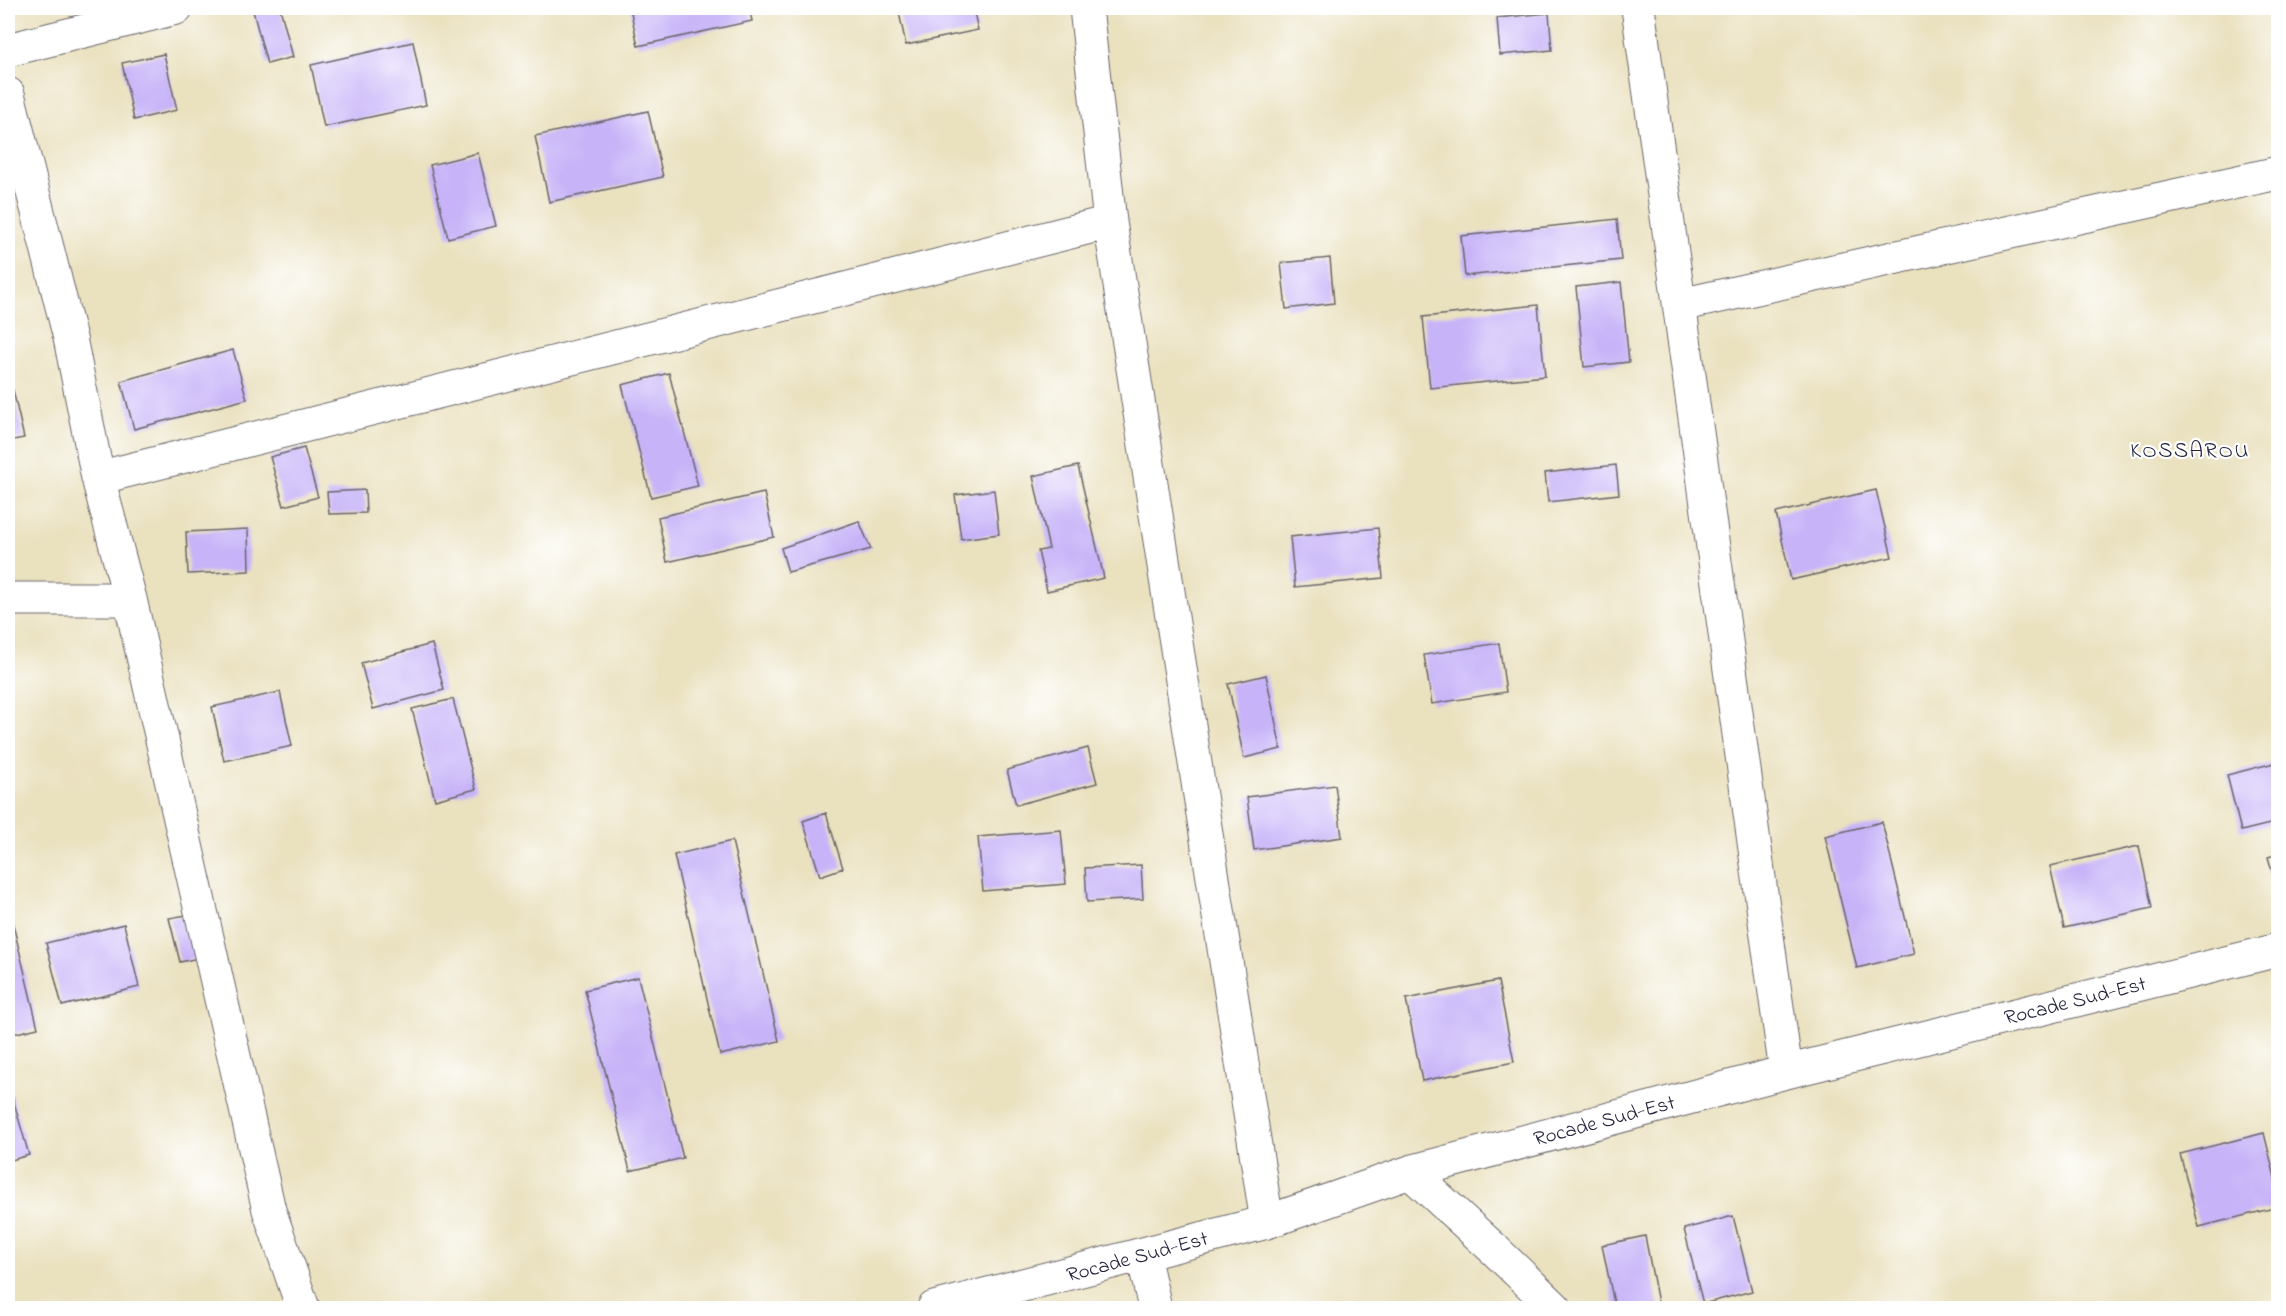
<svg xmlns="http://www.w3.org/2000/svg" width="2286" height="1316" font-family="'Indie Flower',sans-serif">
<rect width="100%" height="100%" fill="#fff"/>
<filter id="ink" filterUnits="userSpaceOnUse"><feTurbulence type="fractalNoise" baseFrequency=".0167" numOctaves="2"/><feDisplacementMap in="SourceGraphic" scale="12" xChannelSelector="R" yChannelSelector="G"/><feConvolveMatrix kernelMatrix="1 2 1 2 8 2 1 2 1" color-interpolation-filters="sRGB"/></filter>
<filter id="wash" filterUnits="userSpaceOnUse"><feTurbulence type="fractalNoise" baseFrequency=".008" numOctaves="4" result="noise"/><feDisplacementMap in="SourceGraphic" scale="24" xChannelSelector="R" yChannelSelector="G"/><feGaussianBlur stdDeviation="1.35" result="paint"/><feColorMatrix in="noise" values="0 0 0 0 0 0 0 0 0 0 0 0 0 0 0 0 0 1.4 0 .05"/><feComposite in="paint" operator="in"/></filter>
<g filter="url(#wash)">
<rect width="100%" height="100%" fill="#eae1bf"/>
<g id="blocks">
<path fill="#c7b4f8" d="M267,8H280L293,57L267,64L253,11Z
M630,8H749L752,21L638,46Z
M898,8H973L978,30L906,45Z
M1549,13L1552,50L1500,55L1497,18Z
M413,42L426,105L324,127L311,65Z
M164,54L177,110L134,120L122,63Z
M648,111L663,177L549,202L535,136Z
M478,153L496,226L448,238L430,165Z
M1617,219L1621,260L1465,276L1461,236Z
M1330,258L1334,303L1286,309L1281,263Z
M1621,282L1629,362L1584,367L1576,287Z
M1538,305L1545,376L1430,388L1423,317Z
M233,350L247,399L134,429L121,381Z
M669,373L698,486L651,497L622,385Z
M13,390L24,438L8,441V391Z
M304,448L318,497L284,506L270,457Z
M1616,465L1619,494L1548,502L1545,473Z
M1078,466L1104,578L1047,591L1038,551L1049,549L1033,476Z
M365,490L366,513L329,514L327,492Z
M994,490L999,534L961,539L955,495Z
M1876,490L1892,557L1791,580L1776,513Z
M764,493L774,537L667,562L658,517Z
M859,521L871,549L788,572L781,548Z
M1378,528L1383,578L1295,587L1290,537Z
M248,529L249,571L188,574L186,532Z
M1499,643L1506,692L1432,704L1424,655Z
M432,644L444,690L373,709L361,663Z
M1266,675L1281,749L1244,758L1228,684Z
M280,692L292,746L224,761L212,707Z
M453,699L476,789L435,800L412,709Z
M1088,748L1097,783L1016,805L1007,770Z
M2278,762V822L2241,831L2227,775Z
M1335,785L1342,837L1254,850L1247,797Z
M826,813L843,868L820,876L803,821Z
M1882,822L1914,954L1857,968L1825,836Z
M1061,830L1066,884L983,891L978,837Z
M732,841L779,1041L720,1055L674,855Z
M2139,846L2152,908L2064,928L2050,866Z
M2278,854V893L2268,857Z
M1141,865L1143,899L1087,902L1085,868Z
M192,914L203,957L180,962L169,918Z
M11,916L38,1028L8,1035V917Z
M124,924L139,987L62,1006L46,943Z
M638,977L683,1158L630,1171L585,990Z
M1498,981L1514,1062L1422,1081L1406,999Z
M8,1082L29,1155L8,1161Z
M2264,1133L2278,1190V1207L2199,1227L2180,1154Z
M1733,1216L1752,1291L1703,1304L1684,1229Z
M1645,1236L1659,1308H1615L1602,1245Z"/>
</g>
</g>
<g filter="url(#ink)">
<use href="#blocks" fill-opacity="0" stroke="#686569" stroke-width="1.5"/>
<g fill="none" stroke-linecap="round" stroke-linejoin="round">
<defs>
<path id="minor" d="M1086,8L1110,222L1267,1222
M1638,8L1786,1072
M8,50L176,8
M8,94L70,338L98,478L130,599L269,1210L303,1308
M1680,305L2278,173
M98,478L1110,222
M8,599H130
M1410,1172L1495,1250L1555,1308
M1143,1255L1155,1308
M934,1308L1267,1222L1410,1172L1786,1072L2278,950"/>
</defs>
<use href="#minor" stroke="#686569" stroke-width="35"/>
<use href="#minor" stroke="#fff" stroke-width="33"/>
</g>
</g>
<g text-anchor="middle" stroke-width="4.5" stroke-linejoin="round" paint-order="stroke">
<g font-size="21" fill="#22223b" stroke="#fff">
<text transform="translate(2075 1000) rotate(-14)" y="7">Rocade Sud-Est</text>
<text transform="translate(1604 1120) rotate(-15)" y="7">Rocade Sud-Est</text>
<text transform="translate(1137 1256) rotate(-15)" y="7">Rocade Sud-Est</text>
</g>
<g font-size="22" letter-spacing="1.5" fill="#22223b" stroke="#fff">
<text x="2190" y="457">KOSSAROU</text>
</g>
</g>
<rect width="2286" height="1316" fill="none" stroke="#fff" stroke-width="30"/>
</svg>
